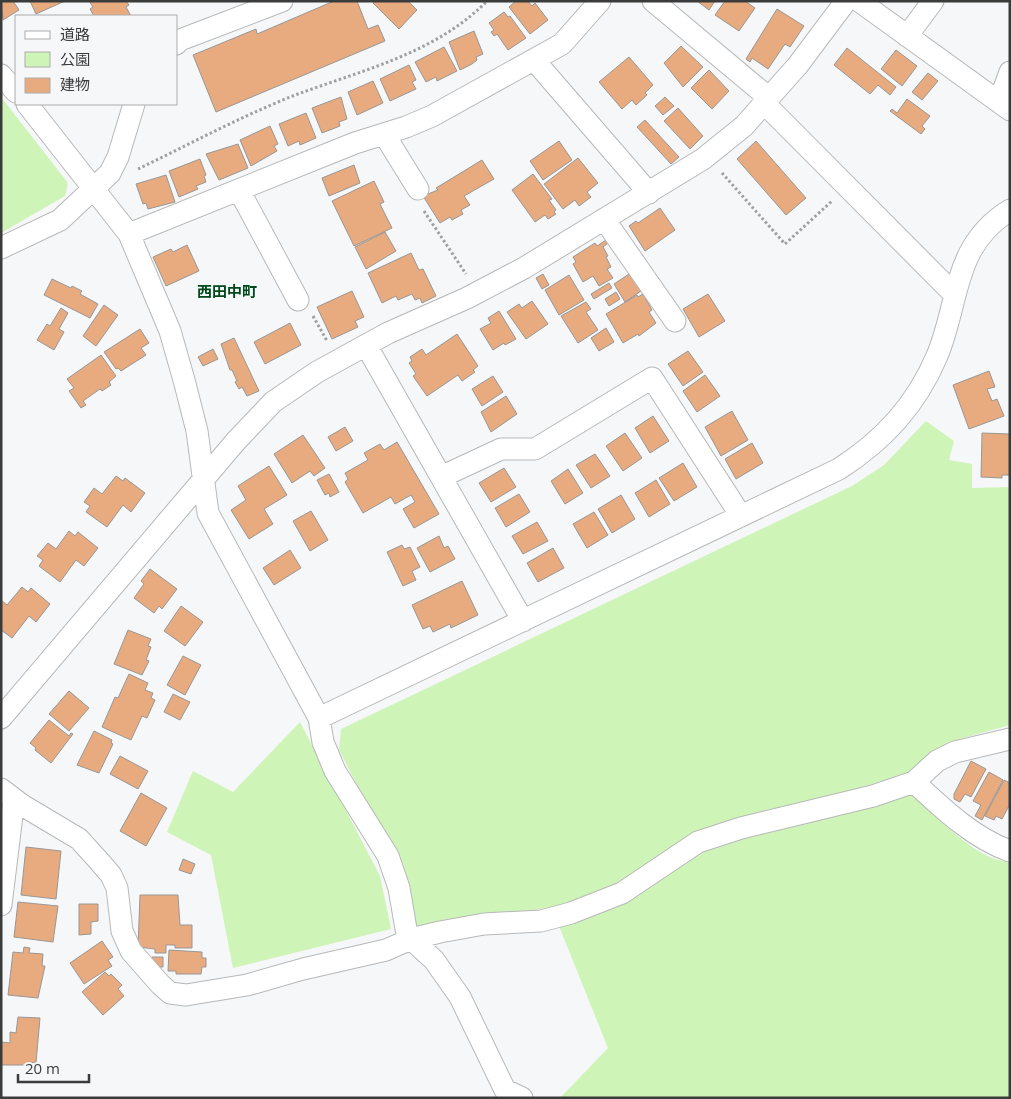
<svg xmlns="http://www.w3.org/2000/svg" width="1011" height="1099" font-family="'Open Sans','Noto Sans JP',sans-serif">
<rect width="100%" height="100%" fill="#f6f7f8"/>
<path fill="#cff4b7" d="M1,97L68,183L65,196L1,233Z
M926,421L954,441L949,460L972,464V488L1010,487V725L949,742L908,772L866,786L695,832L630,879L581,901L423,932L411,927L405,877L339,750L341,729L852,486L884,465Z
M300,722L380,876L391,929L233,968L211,855L167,832L193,771L233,792Z
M909,792C931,811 979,864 1010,861V1098H560L608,1048L559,926L617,907L696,853L727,842Z"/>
<path fill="#e8aa7f" stroke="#989796" d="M1,1H13L19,10L3,20Z
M30,1H65L36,14Z
M89,1H126L129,5L126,7L131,16H94L90,9L93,7Z
M334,1H357L368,29L378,25L385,41L216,112L193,55L256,29L257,34Z
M375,1H408L417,10L399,29L373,3Z
M516,1H528L532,6L535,3L548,20L530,34L509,7Z
M697,1H715L709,10Z
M725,1H745L755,8L739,31L715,15Z
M777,9L804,26L790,47L785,44L768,69L752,58L750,62L746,59Z
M504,12L508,17L510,16L526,38L508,50L497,34L494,36L491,32L494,30L489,23Z
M474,31L483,54L476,57L477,60L472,64L460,70L449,42Z
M681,46L703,67L683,87L664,63Z
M444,47L457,71L437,81L436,77L426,82L415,62Z
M847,48L896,87L890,95L878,85L870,94L834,65Z
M896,50L917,66L902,86L881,69Z
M629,57L653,85L645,93L647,95L636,105L632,100L622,109L599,82Z
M409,65L416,80L412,82L416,89L390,101L380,79Z
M709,70L729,91L712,109L691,88Z
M928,73L938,81L922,100L912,92Z
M373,81L383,103L357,115L348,92Z
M341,97L347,119L339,122L340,126L322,133L312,108Z
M665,97L674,106L663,115L655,106Z
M907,99L930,116L922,126L925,129L921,134L890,111L892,109L897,113Z
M678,108L703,136L690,149L664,121Z
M306,113L316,138L300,145L299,141L288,146L279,124Z
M645,120L679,157L671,164L637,127Z
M270,126L278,144L274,146L277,151L251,166L240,140Z
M559,141L572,160L543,180L530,161Z
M756,141L806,198L786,215L737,159Z
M238,144L248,168L219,180L206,154Z
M578,158L598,183L587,192L591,197L579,206L575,200L563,209L544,184Z
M200,159L206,175L204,176L206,182L196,186L198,189L179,197L169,171Z
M482,160L494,179L464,196L470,205L461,210L463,214L452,220L450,217L440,223L423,196L438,190L436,188Z
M354,165L360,183L329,196L322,178Z
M533,174L552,199L549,200L556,210L554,212L556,214L548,219L545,215L535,222L512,190Z
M166,175L175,202L148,209L146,203L143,204L136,184Z
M374,181L384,202L380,204L392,228L354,246L332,201Z
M660,208L675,230L645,251L629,226L636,221L638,223Z
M385,232L396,251L366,269L355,247Z
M606,240L608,243L603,247L608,256L606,257L611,267L607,269L613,278L599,286L593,276L583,282L573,264L576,262L573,257L595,243L597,246Z
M187,245L199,271L166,286L153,257L171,249L173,252Z
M411,253L419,270L423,269L436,296L422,303L420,298L415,300L412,294L398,300L396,296L382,303L368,273Z
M543,274L549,285L542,289L536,278Z
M629,274L641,291L625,302L614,284Z
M569,275L584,300L559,315L545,290Z
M52,279L71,288L72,286L82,291L80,294L98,304L90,318L44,295Z
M609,283L612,288L594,299L591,294Z
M352,291L364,317L355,321L358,327L332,339L317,307Z
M616,292L620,299L609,306L605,299Z
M643,294L652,310L649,312L656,323L639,336L638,334L623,343L606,314L637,295L638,297Z
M708,294L725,321L699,337L683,309Z
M532,301L548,324L526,339L507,312L519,304L522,308Z
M586,302L591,309L586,312L598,330L578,343L561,316Z
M104,305L118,315L96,346L83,336Z
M61,308L68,313L59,329L64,332L54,350L37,340L47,324L50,326Z
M499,311L516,339L505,345L504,343L493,350L480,329L491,323L488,318Z
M290,323L301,345L265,364L254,342Z
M606,328L614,342L599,351L591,338Z
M140,329L149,343L141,348L146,355L121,371L118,368L116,369L104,352Z
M457,334L478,366L473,370L475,372L462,381L458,375L427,396L413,376L416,374L409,363L412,361L410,357L422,349L426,355Z
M234,338L259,391L247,396L242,387L239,389L235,382L237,381L232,370H230L221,344Z
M213,349L218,359L203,366L198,357Z
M688,351L703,372L683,386L668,364Z
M101,355L116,376L109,382L111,385L102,391L100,389L83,401L86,405L81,408L69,391L74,388L67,379Z
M989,371L995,387L987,389L992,401L997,399L1004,416L969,429L953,385Z
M705,375L720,396L697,412L683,391Z
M493,376L503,392L482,406L472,389Z
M506,396L517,414L491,432L481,412Z
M732,411L748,440L721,456L705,427Z
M653,416L669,441L650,453L635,428Z
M345,427L353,441L336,451L328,437Z
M625,433L642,458L623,471L606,446Z
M982,433L1010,434V475H1002V478L981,477Z
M303,435L325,468L314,476L310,471L292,483L274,454Z
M397,442L439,514L414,528L403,509L415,502L411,495L395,504L391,497L363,513L345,482L348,479L345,473L368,460L364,453L380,444L384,450Z
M752,443L763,463L736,479L725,459Z
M595,454L610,476L591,488L576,465Z
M683,463L697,487L674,501L659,478Z
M269,466L287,495L264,509L273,524L249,539L231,510L246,500L238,486Z
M504,468L516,487L491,502L479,483Z
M568,469L583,493L565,504L551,481Z
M329,474L339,492L330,497L329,493L325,495L317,480Z
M116,476L123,481L125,478L145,493L131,512L123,505L107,527L86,512L90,506L84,502L94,488L102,494Z
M656,480L670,504L649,517L635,493Z
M519,494L530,512L506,527L495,508Z
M621,495L635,519L612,533L598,509Z
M311,511L328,540L310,551L293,521Z
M594,512L608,535L587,548L573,524Z
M537,522L548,541L523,554L512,536Z
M69,531L75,536L78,532L98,548L84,566L76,560L60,582L39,566L43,560L37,556L48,543L56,549Z
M439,536L444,548L448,546L455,559L430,572L417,548Z
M402,545L404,549L410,547L420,567L412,571L416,580L403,586L387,552Z
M553,548L564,568L538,582L527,563Z
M290,550L301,568L274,585L263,568Z
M150,569L177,589L162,609L159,606L154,613L134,598L144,584L141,581Z
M462,581L478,615L451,628L450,624L433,632L430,626L423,629L412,605Z
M22,587L28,592L31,588L50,604L36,622L29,616L12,638L1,630V600L7,605Z
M181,606L203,622L185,646L164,631Z
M128,630L151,639L148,646L151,647L146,660L149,661L142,675L114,664Z
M183,656L201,665L185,695L167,685Z
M129,674L148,683L145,690L153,693L151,698L155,700L147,718L142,716L131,740L102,727L115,697L118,698Z
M69,691L89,708L69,731L49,714Z
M173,694L190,702L180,720L164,712Z
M49,720L69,736L71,733L73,734L51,763L35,750L36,748L30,743Z
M94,731L112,740L111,743L113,744L99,773L77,765Z
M120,756L148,771L138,789L110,774Z
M971,761L986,769L971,797L965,794L960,802L954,799V794Z
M989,772L1003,780L982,820L975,816L981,805L973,801Z
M1004,780L1010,783V804L1002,819L996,816L994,820L985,816Z
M141,793L167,808L146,846L120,831Z
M26,847L61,851L56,899L21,895Z
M183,859L195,864L191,874L179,870Z
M140,895H178L180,925H192V948H175V945H166V953H155V949L138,947Z
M18,902L58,906L53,942L14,937Z
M79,904H98V921L91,922V934L79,935Z
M102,941L113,957L108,960L112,966L84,984L70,963Z
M24,947L30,948L29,953L43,954L42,966H45L38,998L8,995L13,952L23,953Z
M169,950L202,952V958H206V967H202L201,974H176V971H168Z
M152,957H163V967H153Z
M105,972L109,976L111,974L122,985L118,989L124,996L103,1015L82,992Z
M18,1017L40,1018L36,1063L28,1062V1065H1V1042L10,1043V1032L16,1033Z"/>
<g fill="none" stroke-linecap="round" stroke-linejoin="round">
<defs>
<path id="minor" d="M653,1L769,98
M859,1L1010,110
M907,36L933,1
M176,44L180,40L282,1
M534,60L649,193
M1,75L16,92
M999,102L1010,72
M764,103L954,294
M27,104L129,234L170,331L184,380L197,431L208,513L319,718L323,742L335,771L388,856L399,888L406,929L411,939L434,960L460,997L505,1090L522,1098
M384,134L418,189
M239,190L298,300
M604,219L675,321
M129,234L355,143L406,127L432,116L562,44L600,1
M1,248L60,220L110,173L118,157L134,104
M366,345L523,621
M441,477L501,449H535L652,378L741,516
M1,718L236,441L273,402L317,372L388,333L467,298L524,268L703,159L744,126L798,65L846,1
M319,718L839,469C884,440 916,405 937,356C960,301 952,246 1010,210
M914,782C942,808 973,838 1010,851
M1,789L22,805L79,839L99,861L111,875L117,888L122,931L131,951L160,984L170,993L186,995L247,985L303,969L386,950L411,939L440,932L484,924L541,921L571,913L622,893L698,842L741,828L873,796L914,782L937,761L955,752L1010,739
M1,905L14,799"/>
</defs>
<use href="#minor" stroke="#b7b8b9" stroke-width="23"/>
<path stroke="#9fa0a0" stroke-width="3" stroke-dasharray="2.5 2.5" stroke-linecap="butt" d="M138,169C188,145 238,118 290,97C358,71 434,55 487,1
M722,173L785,244L832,201
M424,211L466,274
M313,316L327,341"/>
<use href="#minor" stroke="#fff" stroke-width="21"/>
</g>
<g text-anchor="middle" stroke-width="5" stroke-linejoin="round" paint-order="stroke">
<g font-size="15" font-weight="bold" fill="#014a1c" stroke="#f6f7f8">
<text x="227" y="297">西田中町</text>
</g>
</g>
<rect width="1011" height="1099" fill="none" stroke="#3a3b3b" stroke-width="5"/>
<rect x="15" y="15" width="162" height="90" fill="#f6f7f8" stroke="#abacac"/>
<rect x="25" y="31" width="25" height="8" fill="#ffffff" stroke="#abacac"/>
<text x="60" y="40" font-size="15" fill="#3a3b3b">道路</text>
<rect x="25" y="52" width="25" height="15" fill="#cff4b7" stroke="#abacac"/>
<text x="60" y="65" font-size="15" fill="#3a3b3b">公園</text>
<rect x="25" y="78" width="25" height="15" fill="#e8aa7f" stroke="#abacac"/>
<text x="60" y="90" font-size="15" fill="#3a3b3b">建物</text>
<path d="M18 1074v8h71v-8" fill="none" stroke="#3a3b3b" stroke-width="2.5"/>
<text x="25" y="1074" font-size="15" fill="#3a3b3b" stroke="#f6f7f8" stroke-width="4" paint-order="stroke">20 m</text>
</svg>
